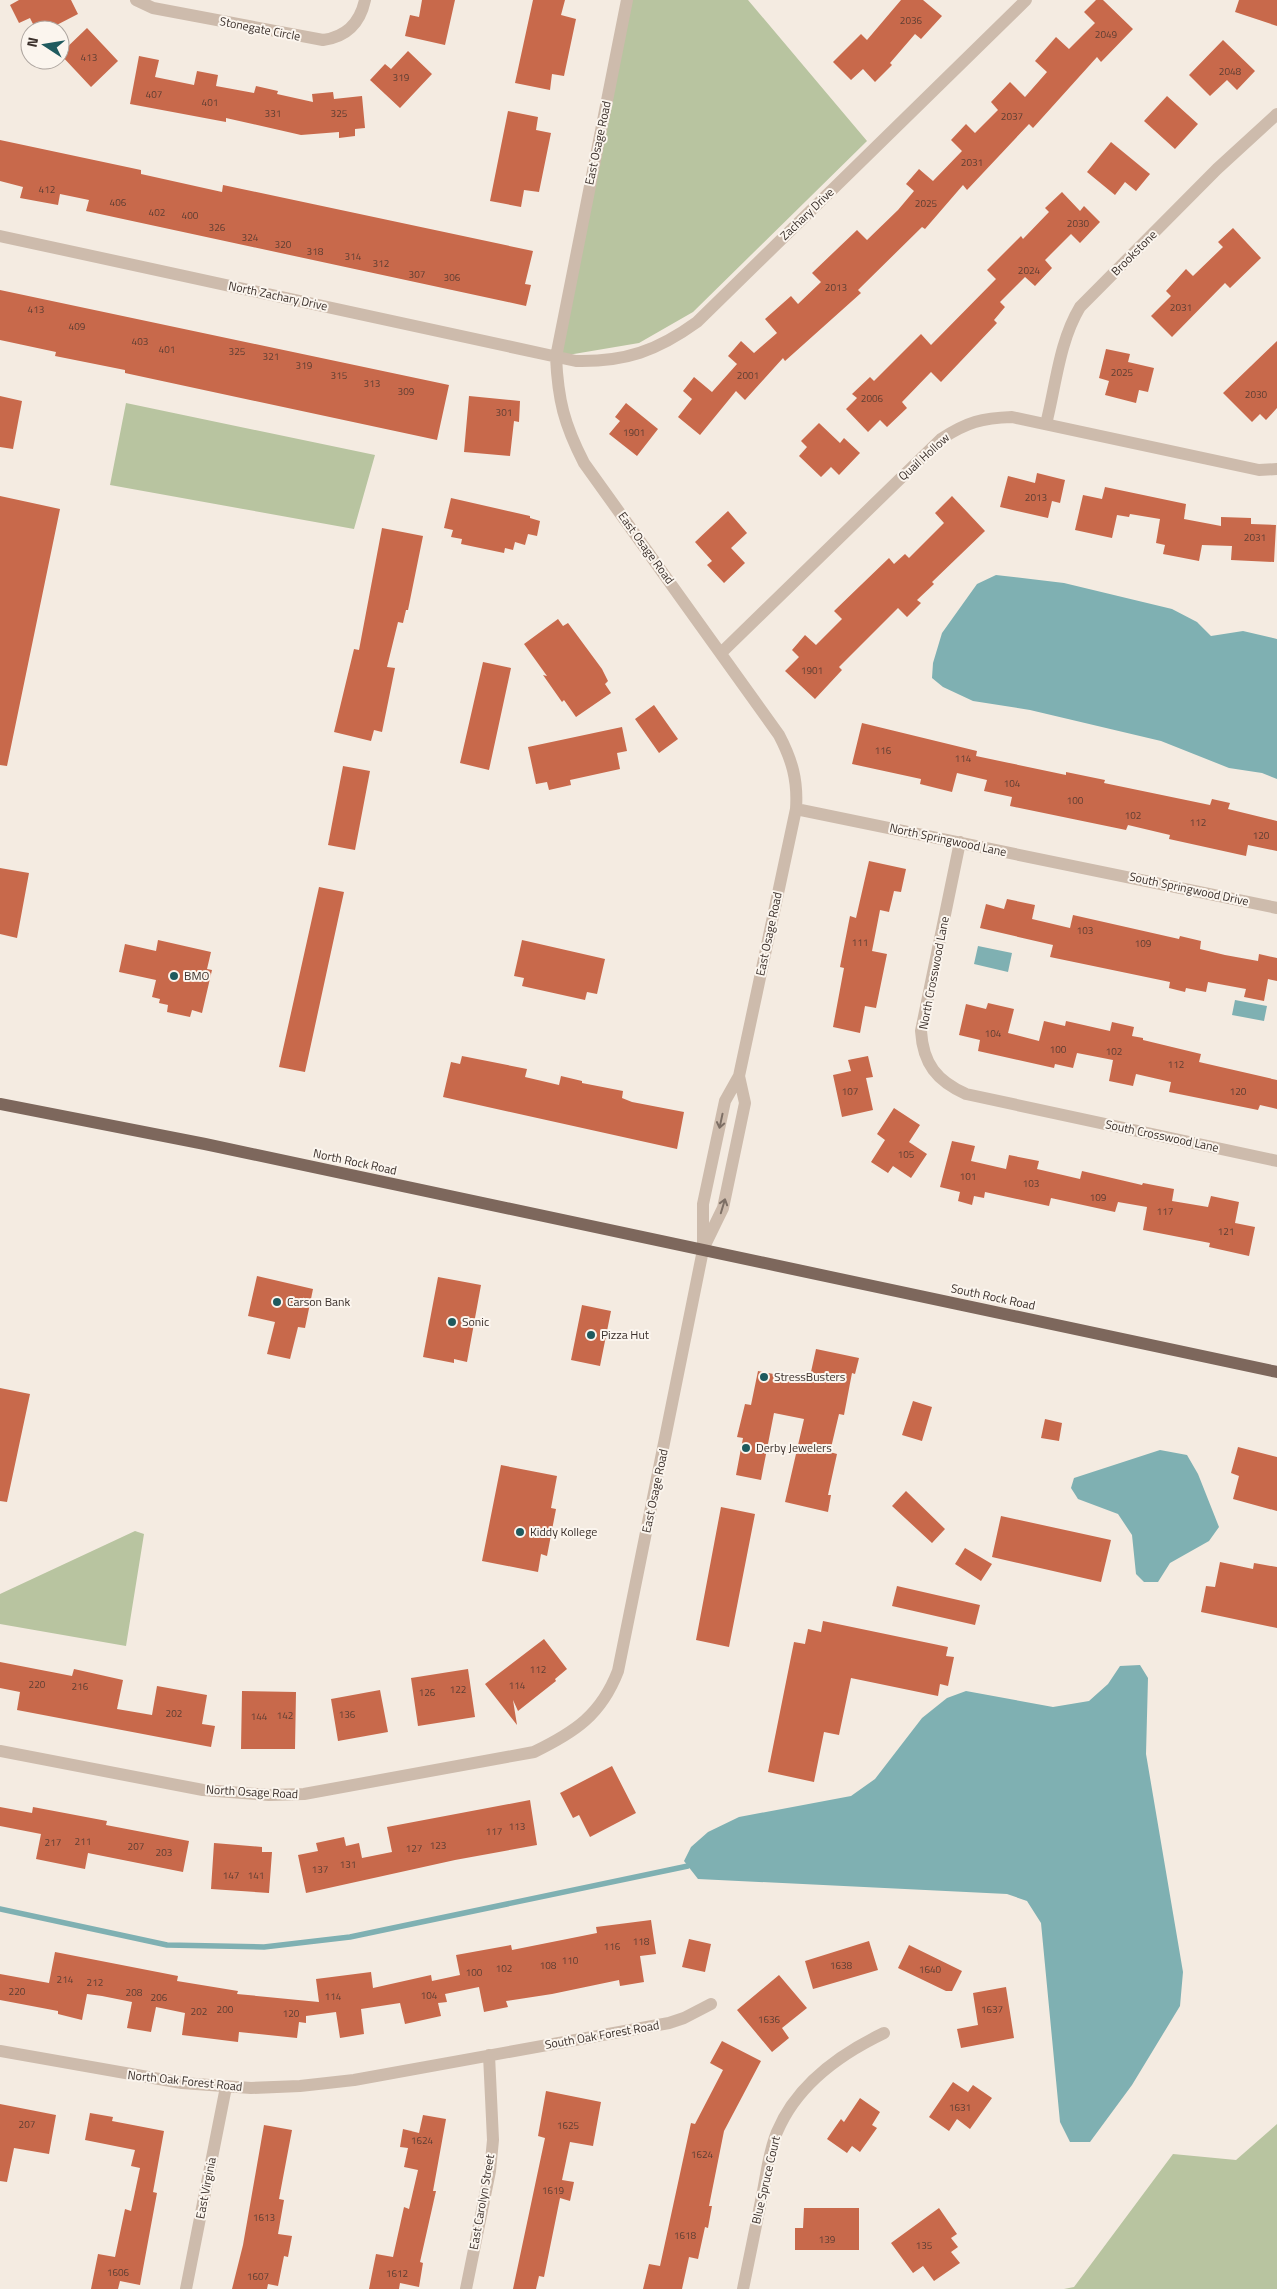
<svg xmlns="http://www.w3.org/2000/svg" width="1277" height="2289" font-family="'Titillium Web',sans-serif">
<rect width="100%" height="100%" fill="#f4ebe1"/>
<path fill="#b8c4a0" d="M627,0H748L867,141L693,312L639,343L556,357Z
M126,403L375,455L354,529L110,485Z
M135,1531L144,1534L126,1646L0,1624V1594Z
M1277,2124V2289H1064L1074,2287L1173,2154L1236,2160Z"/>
<path fill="#7fb0b2" d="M996,575L1064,583L1172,609L1197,622L1211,636L1243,631L1277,639V779L1262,773L1229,768L1161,741L1030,710L973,701L943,687L932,678L933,663L942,633L977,584Z
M978,946L1012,953L1008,972L974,964Z
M1235,1000L1267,1006L1264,1021L1232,1015Z
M1160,1450L1187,1455L1198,1474L1219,1527L1209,1541L1170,1563L1158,1582H1144L1136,1574L1132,1535L1118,1514L1078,1499L1071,1488L1074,1478Z
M1140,1665L1148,1678L1146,1754L1183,1972L1180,2006L1132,2085L1090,2142H1070L1060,2122L1041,1923L1027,1901L1007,1894L698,1879L684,1861L691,1847L708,1832L739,1817L851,1796L875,1779L922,1718L947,1698L966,1691L1053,1707L1089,1701L1108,1684L1120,1666Z"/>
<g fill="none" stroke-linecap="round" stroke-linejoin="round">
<path stroke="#7fb0b2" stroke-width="5.5" d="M0,1909L167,1945L264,1947L350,1937L688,1866"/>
</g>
<path fill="#c8694b" d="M19,0H71L78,14L47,30H36L30,18L19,23L10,5Z
M422,0H455L445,45L405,36L410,15L419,17Z
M533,0H565L561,15L576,19L564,76L552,74L550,90L515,83Z
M901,0H923L942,16L921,39L915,34L890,63L892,65L875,82L863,69L851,80L833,62L861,34L867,40Z
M1096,0H1103L1133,29L1101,62L1097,57L1033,128L1029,124L967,190L963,185L925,229L922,227L858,290L861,293L785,361L783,358L745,400L736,391L700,435L678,417L692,399L683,391L694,377L712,392L737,364L728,356L741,341L754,353L777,333L765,319L791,296L798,304L821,282L812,273L857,230L867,240L898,210L914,191L906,184L919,169L933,181L962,151L951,140L966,124L975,133L998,110L991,102L1010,82L1025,97L1047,72L1035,61L1056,37L1069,49L1095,23L1084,12Z
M1239,0H1277V26L1235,12Z
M87,28L118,61L91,87L60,54Z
M1223,40L1255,71L1237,90L1227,80L1210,96L1189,75Z
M408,51L432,74L400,108L370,80L385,64L391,69Z
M139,56L159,60L155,77L194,85L197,71L218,75L216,86L254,93L256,86L278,91L277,94L313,102L312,94L333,92L334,99L362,96L365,128L355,129V136L339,138V132L301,135L226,118V122L130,104Z
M1167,96L1198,124L1175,149L1144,121Z
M508,111L538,117L536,130L551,133L539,192L524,190L521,207L490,201Z
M0,140L141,170V174L222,192L223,185L533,251L525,284L531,285L526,306L86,211L89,200L60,194L58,205L20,198L23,187L0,181Z
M1111,142L1150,174L1136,191L1125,182L1115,195L1087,172Z
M1062,192L1080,211L1084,206L1100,222L1080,243L1071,234L1045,260L1052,268L1035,286L1025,277L1000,302L1005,307L994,320L997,323L941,382L931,372L902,402L907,408L887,427L880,420L868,432L846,409L857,398L852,394L870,377L874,381L921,334L931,345L996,279L987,270L1021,236L1023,239L1049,212L1045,208Z
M1233,228L1261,258L1230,288L1225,283L1172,337L1151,316L1171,296L1166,291L1186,269L1193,276L1223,247L1218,242Z
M0,290L449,385L437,440L125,373V370L55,356L56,352L0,340Z
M1277,341V408L1266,420L1260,414L1252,422L1223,393Z
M1106,349L1130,354L1128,362L1154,368L1148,392L1139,390L1136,403L1105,395L1109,381L1099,378Z
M0,396L22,401L13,449L0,447Z
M469,396L520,401L519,422L514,421L510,456L464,452Z
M626,403L658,429L637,456L609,434L620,421L615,417Z
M819,423L840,443L844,438L860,453L839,475L831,467L821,477L799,456L807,447L801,441Z
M1037,473L1065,480L1060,503L1052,501L1048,518L1000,507L1008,476L1035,483Z
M1105,487L1186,504L1184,519L1221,526V517L1251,518V524L1276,525L1274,562L1231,560L1232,546L1202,545L1199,561L1163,554L1165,545L1156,543L1160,519L1130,514L1129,517L1117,515L1112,538L1075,530L1083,495L1102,499Z
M0,496L60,509L7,766L0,765Z
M952,496L985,531L932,582L934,584L917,600L921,603L907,617L898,608L839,667L842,670L815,699L785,671L799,657L792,650L805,635L816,645L842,619L834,611L889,558L894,564L905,554L909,558L944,523L935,513Z
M451,498L530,516V518L540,521L537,536L528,534L525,545L515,542L513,550L505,548L504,553L461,544L462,539L451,537L453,530L444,528Z
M728,511L747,533L731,548L745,563L724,583L707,565L712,561L695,542Z
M382,528L423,536L408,610H406L403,623L398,622L387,667L395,668L382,732L374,730L371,741L334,732L354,649L359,650Z
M558,619L563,626L568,623L602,669L608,681L605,684L611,693L576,717L564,700L562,702L543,675L547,676L524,644Z
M483,662L511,668L489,770L460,763Z
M654,705L678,739L659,753L635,719Z
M862,723L977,751L976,756L1066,775V772L1105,780L1104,783L1210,805L1212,799L1230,803L1228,809L1277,821V851L1248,845L1246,856L1169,839L1170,835L1128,825L1126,830L1010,806L1012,797L984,791L987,780L957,773L952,792L920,784L921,779L852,764Z
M622,727L627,751L617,753L620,769L570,780L571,785L549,790L547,782L536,784L528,747Z
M343,766L370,771L355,850L328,845Z
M869,861L906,869L901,892L894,891L889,912L880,910L872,951L887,954L876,1008L865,1006L860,1033L833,1027L844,968L840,967L850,916L856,918Z
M0,868L29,873L17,938L0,934Z
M319,887L344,892L305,1072L279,1067Z
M1007,899L1035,905L1032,919L1070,928L1073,915L1179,939L1180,936L1201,941L1200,949L1225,955L1258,961L1259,954L1277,958V981L1268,979L1264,1001L1244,997L1246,989L1208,982L1206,992L1186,988L1185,992L1169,988L1170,982L1050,957L1053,945L980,928L986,904L1004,909Z
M158,940L211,952L207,969L212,970L202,1013L192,1010L190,1017L167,1012L168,1005L159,1003L160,999L152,997L156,980L119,972L125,944L156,951Z
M522,940L605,959L597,994L587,992L585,1000L522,986L524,978L514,976Z
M988,1003L1014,1009L1008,1033L1039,1041L1044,1021L1065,1026L1066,1021L1110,1031L1112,1022L1134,1027L1132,1036L1143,1038V1040L1201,1054L1199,1062L1277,1080V1109L1260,1105L1258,1110L1169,1092L1171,1082L1136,1074L1133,1086L1109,1081L1113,1060L1077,1053L1073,1068L1055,1064L1054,1068L978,1051L980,1040L959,1035L966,1004L986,1009Z
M462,1056L527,1069L525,1077L559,1085L561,1076L582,1081V1083L623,1091L622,1098L632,1102L684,1112L677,1149L443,1097L451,1062L460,1064Z
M868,1056L873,1077L866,1078L873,1110L842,1117L833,1075L851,1071L848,1060Z
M894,1108L920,1125L909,1142L927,1154L911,1178L893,1166L888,1173L871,1162L885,1140L877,1134Z
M952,1141L975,1146L971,1161L1006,1169L1009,1155L1039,1161L1037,1169L1080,1179L1082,1171L1142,1185L1143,1183L1174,1189L1172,1201L1208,1207L1211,1196L1239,1202L1235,1223L1255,1227L1249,1256L1209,1247L1210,1243L1143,1230L1147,1207L1118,1202L1115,1212L1051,1198L1049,1206L985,1192L984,1198L974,1196L972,1205L958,1201L960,1192L940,1187Z
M257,1276L313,1289L305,1328L298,1327L290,1359L267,1354L275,1322L248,1316Z
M438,1277L481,1285L467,1362L454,1359V1363L423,1357Z
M582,1305L611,1311L600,1366L571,1360Z
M816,1349L859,1358L855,1374L852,1373L844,1415L839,1414L830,1452L837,1454L828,1495H831L828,1512L785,1502L804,1419L774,1413L761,1480L736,1475L743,1438L737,1437L745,1404L751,1405L758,1371L809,1381Z
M0,1388L30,1394L7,1502L0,1501Z
M913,1401L932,1407L922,1441L902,1435Z
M1045,1419L1062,1423L1059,1441L1041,1438Z
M1238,1447L1277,1457V1511L1233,1499L1239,1476L1231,1473Z
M501,1465L557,1476L551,1508L556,1509L547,1556L541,1554L538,1572L482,1561Z
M906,1491L945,1529L932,1543L892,1506Z
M721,1507L755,1514L729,1647L696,1640Z
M1001,1516L1111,1540L1101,1582L992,1557Z
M965,1548L992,1564L981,1581L955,1564Z
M1220,1562L1253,1569L1254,1563L1277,1567V1628L1201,1612L1206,1586L1215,1587Z
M897,1586L980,1605L975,1625L892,1606Z
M823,1621L948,1647L946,1656L954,1657L948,1686L940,1684L938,1696L851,1678L839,1735L824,1732L814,1782L768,1772L794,1642L805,1644L808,1629L821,1632Z
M544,1639L567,1669L555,1679L556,1681L518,1711L513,1700L517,1725L485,1684Z
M0,1662L72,1676L74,1669L123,1680L117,1709L152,1715L157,1686L207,1695L202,1724L215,1726L211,1747L17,1710L20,1692L0,1688Z
M468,1669L475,1717L418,1726L411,1678Z
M380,1690L388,1732L338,1741L331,1699Z
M242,1691L296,1692L295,1749H241Z
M612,1766L636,1813L590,1837L579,1815L573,1818L560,1793Z
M530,1800L537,1845L455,1860L306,1893L298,1855L318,1851L316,1843L344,1837L346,1846L359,1843L362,1858L392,1852L387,1827Z
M0,1807L32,1813L33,1807L107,1821L106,1825L189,1841L183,1872L88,1853L85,1869L36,1859L41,1834L0,1826Z
M214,1843L262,1847V1852H272L269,1893L211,1889Z
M651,1920L656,1954L640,1956L644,1982L620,1986L619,1980L552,1994L506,2001L508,2007L484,2012L479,1987L445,1994L447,2002L438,2003L441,2016L405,2024L400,2003L361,2009L364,2034L340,2038L336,2012L306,2016V2023L299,2022L297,2038L239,2032L238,2042L182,2035L185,2013L156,2007L151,2032L127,2028L132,2002L102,1996L87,1994L82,2020L58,2014V2011L0,2000V1974L49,1983L55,1952L178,1976L177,1981L238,1991L237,1994L319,2002L316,1979L371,1972L373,1988L431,1975L432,1981L460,1975L456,1955L511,1945L512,1950L597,1933L596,1927Z
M689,1939L711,1944L705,1972L682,1967Z
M869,1941L878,1970L813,1989L805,1961Z
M909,1945L962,1971L952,1991H946L898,1968Z
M779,1975L807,2008L782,2028L789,2038L772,2052L737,2010Z
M1006,1987L1014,2038L961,2048L957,2029L978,2025L973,1993Z
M722,2041L761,2061L724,2131L709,2206H712L708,2228L705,2227L698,2259L689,2257L682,2289H643L649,2264L660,2266L691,2123L695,2124L723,2070L710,2063Z
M953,2082L968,2092L973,2085L992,2098L970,2129L957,2119L949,2131L929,2117Z
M546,2091L601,2102L593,2146L570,2142L562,2180L574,2182L570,2201L560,2198L544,2277L539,2276L536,2289H513L545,2138L538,2136Z
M860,2098L880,2112L872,2125L877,2128L860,2152L852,2146L847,2153L827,2139L841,2119L844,2122Z
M0,2104L56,2115L49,2154L14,2148L7,2182L0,2181Z
M90,2113L113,2117L112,2121L164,2131L153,2192L157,2193L140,2285L120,2281L118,2289H91L98,2254L115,2257L125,2209L131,2211L140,2168L131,2166L135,2150L85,2140Z
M423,2115L446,2119L433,2191H436L420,2262L423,2263L419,2287L400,2283L399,2289H369L376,2254L393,2257L404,2207L409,2209L418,2170L404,2167L408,2148L400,2147L403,2129L419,2133Z
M264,2125L292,2130L279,2199L284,2200L278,2234L292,2236L288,2257L284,2256L278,2286L268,2284L267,2289H232L243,2245Z
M804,2208H859V2250H795V2228H803Z
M939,2208L957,2234L951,2238L958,2247L951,2252L960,2263L934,2281L923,2266L913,2273L891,2243Z"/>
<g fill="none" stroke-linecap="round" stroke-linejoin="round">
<path stroke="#cdbbac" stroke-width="12" d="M136,0L153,8L323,40C346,37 360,23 365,0
M0,236L576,361C625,362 657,351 697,322L1026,0
M1046,424C1056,385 1059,342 1080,307L1217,169L1277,114
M721,653L941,439C967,422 982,418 1012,417L1259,470L1277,469
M796,809L1277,908
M960,842L921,1031C923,1064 937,1081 966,1094L1277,1161
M704,1247L723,1208L745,1103L739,1076
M0,1751L203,1790L269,1795L304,1794L534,1752C575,1732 601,1715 618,1671L703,1250V1204L725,1101L739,1076L796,809C798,780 792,760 779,735L584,463C564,424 558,400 556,357L627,0
M0,2051L182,2083L251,2088L300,2086L354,2080L669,2023L684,2018L711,2004
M186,2289L226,2087
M466,2289L490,2171L493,2140L489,2055
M743,2289C750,2256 756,2224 763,2191C767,2171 769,2151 777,2132C797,2084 840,2054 884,2033"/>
<path stroke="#7d675c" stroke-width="12" d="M0,1104L205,1144L1277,1372"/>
</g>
<defs><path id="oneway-shaft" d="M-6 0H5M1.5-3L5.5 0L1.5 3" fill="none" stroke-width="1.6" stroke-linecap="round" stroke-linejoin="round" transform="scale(1.25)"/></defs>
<g stroke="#7d6f65">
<use href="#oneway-shaft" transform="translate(721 1121) rotate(102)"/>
<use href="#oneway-shaft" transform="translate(723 1206) rotate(-73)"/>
</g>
<g fill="#1f5a5e" stroke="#fbf5ee" stroke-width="2">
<circle cx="174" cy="976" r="5"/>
<circle cx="277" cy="1302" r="5"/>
<circle cx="452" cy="1322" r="5"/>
<circle cx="591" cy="1335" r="5"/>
<circle cx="764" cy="1377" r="5"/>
<circle cx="746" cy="1448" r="5"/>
<circle cx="520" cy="1532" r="5"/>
</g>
<g text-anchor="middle" stroke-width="4" stroke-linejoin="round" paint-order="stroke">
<g font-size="10" fill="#5e3e33">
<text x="911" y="24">2036</text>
<text x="1106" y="38">2049</text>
<text x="89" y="61">413</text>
<text x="1230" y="75">2048</text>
<text x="401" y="81">319</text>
<text x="154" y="98">407</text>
<text x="210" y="106">401</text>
<text x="273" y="117">331</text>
<text x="339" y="117">325</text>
<text x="1012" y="120">2037</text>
<text x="972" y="166">2031</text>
<text x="47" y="193">412</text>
<text x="118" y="206">406</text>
<text x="926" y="207">2025</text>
<text x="157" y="216">402</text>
<text x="190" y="219">400</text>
<text x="1078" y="227">2030</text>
<text x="217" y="231">326</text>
<text x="250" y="241">324</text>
<text x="283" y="248">320</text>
<text x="315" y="255">318</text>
<text x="353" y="260">314</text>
<text x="381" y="267">312</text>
<text x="1029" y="274">2024</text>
<text x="417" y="278">307</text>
<text x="452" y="281">306</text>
<text x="836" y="291">2013</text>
<text x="1181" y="311">2031</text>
<text x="36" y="313">413</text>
<text x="77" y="330">409</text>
<text x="140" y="345">403</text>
<text x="167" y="353">401</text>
<text x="237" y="355">325</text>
<text x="271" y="360">321</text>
<text x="304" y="369">319</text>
<text x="1122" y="376">2025</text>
<text x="339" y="379">315</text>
<text x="748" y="379">2001</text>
<text x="372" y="387">313</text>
<text x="406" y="395">309</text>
<text x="1256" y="398">2030</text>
<text x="872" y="402">2006</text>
<text x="504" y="416">301</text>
<text x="634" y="436">1901</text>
<text x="1036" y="501">2013</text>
<text x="1255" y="541">2031</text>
<text x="812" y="674">1901</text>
<text x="883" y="754">116</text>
<text x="963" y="762">114</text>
<text x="1012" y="787">104</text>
<text x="1075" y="804">100</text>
<text x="1133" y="819">102</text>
<text x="1198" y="826">112</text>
<text x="1261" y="839">120</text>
<text x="1085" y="934">103</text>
<text x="860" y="946">111</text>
<text x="1143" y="947">109</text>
<text x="993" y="1037">104</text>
<text x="1058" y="1053">100</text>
<text x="1114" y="1055">102</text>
<text x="1176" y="1068">112</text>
<text x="850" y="1095">107</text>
<text x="1238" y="1095">120</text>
<text x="906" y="1158">105</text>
<text x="968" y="1180">101</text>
<text x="1031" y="1187">103</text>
<text x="1098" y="1201">109</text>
<text x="1165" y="1215">117</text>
<text x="1226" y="1235">121</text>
<text x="538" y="1673">112</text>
<text x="37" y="1688">220</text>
<text x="517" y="1689">114</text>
<text x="80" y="1690">216</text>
<text x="458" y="1693">122</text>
<text x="427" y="1696">126</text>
<text x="174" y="1717">202</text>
<text x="347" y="1718">136</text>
<text x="285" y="1719">142</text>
<text x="259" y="1720">144</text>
<text x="517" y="1830">113</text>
<text x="494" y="1835">117</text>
<text x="83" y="1845">211</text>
<text x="53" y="1846">217</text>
<text x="438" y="1849">123</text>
<text x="136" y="1850">207</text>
<text x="414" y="1852">127</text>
<text x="164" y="1856">203</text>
<text x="348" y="1868">131</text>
<text x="320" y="1873">137</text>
<text x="231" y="1879">147</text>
<text x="256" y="1879">141</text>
<text x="641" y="1945">118</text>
<text x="612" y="1950">116</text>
<text x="570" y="1964">110</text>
<text x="548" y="1969">108</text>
<text x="841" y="1969">1638</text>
<text x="504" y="1972">102</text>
<text x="930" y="1973">1640</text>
<text x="474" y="1976">100</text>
<text x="65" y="1983">214</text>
<text x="95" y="1986">212</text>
<text x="17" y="1995">220</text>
<text x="134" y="1996">208</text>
<text x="429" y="1999">104</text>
<text x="333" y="2000">114</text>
<text x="159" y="2001">206</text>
<text x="225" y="2013">200</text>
<text x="992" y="2013">1637</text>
<text x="199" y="2015">202</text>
<text x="291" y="2017">120</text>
<text x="769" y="2023">1636</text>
<text x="960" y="2111">1631</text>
<text x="27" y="2128">207</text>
<text x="568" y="2129">1625</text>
<text x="422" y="2144">1624</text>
<text x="702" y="2158">1624</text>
<text x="553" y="2194">1619</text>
<text x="264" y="2221">1613</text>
<text x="685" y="2239">1618</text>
<text x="827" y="2243">139</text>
<text x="924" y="2249">135</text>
<text x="118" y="2276">1606</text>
<text x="397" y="2277">1612</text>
<text x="258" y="2280">1607</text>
</g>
<g font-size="12" fill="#3b302b" stroke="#fbf5ee">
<text transform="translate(260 29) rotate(11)" y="4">Stonegate Circle</text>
<text transform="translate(598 143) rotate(-78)" y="4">East Osage Road</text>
<text transform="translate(807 214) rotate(-44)" y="4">Zachary Drive</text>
<text transform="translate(1134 253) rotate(-45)" y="4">Brookstone</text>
<text transform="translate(278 296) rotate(12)" y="4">North Zachary Drive</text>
<text transform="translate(924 457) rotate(-42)" y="4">Quail Hollow</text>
<text transform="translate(646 548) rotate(54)" y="4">East Osage Road</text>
<text transform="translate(948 840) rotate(12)" y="4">North Springwood Lane</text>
<text transform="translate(1189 889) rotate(12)" y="4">South Springwood Drive</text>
<text transform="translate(769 934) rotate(-78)" y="4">East Osage Road</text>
<text transform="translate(934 973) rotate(-79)" y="4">North Crosswood Lane</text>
<text transform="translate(1162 1136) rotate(12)" y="4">South Crosswood Lane</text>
<text transform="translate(355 1162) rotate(12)" y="4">North Rock Road</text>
<text transform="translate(993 1297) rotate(12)" y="4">South Rock Road</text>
<text transform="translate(655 1491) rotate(-78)" y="4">East Osage Road</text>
<text transform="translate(252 1792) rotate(3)" y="4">North Osage Road</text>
<text transform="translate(602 2035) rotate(-10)" y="4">South Oak Forest Road</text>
<text transform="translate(185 2081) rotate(6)" y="4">North Oak Forest Road</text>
<text transform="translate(766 2180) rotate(-77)" y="4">Blue Spruce Court</text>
<text transform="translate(206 2188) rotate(-79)" y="4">East Virginia</text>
<text transform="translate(482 2202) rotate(-80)" y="4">East Carolyn Street</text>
</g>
<g font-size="12" fill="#3b302b" stroke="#fbf5ee" text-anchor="start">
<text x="184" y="980">BMO</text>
<text x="287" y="1306">Carson Bank</text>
<text x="462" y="1326">Sonic</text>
<text x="601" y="1339">Pizza Hut</text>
<text x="774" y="1381">StressBusters</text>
<text x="756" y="1452">Derby Jewelers</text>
<text x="530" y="1536">Kiddy Kollege</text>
</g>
</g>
<g transform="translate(45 45) rotate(282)"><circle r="24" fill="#fbf5ee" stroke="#aea6a0"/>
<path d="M0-4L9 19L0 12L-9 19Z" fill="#1f5a5e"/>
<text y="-8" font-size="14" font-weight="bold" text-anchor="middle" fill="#3b302b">N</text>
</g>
</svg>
